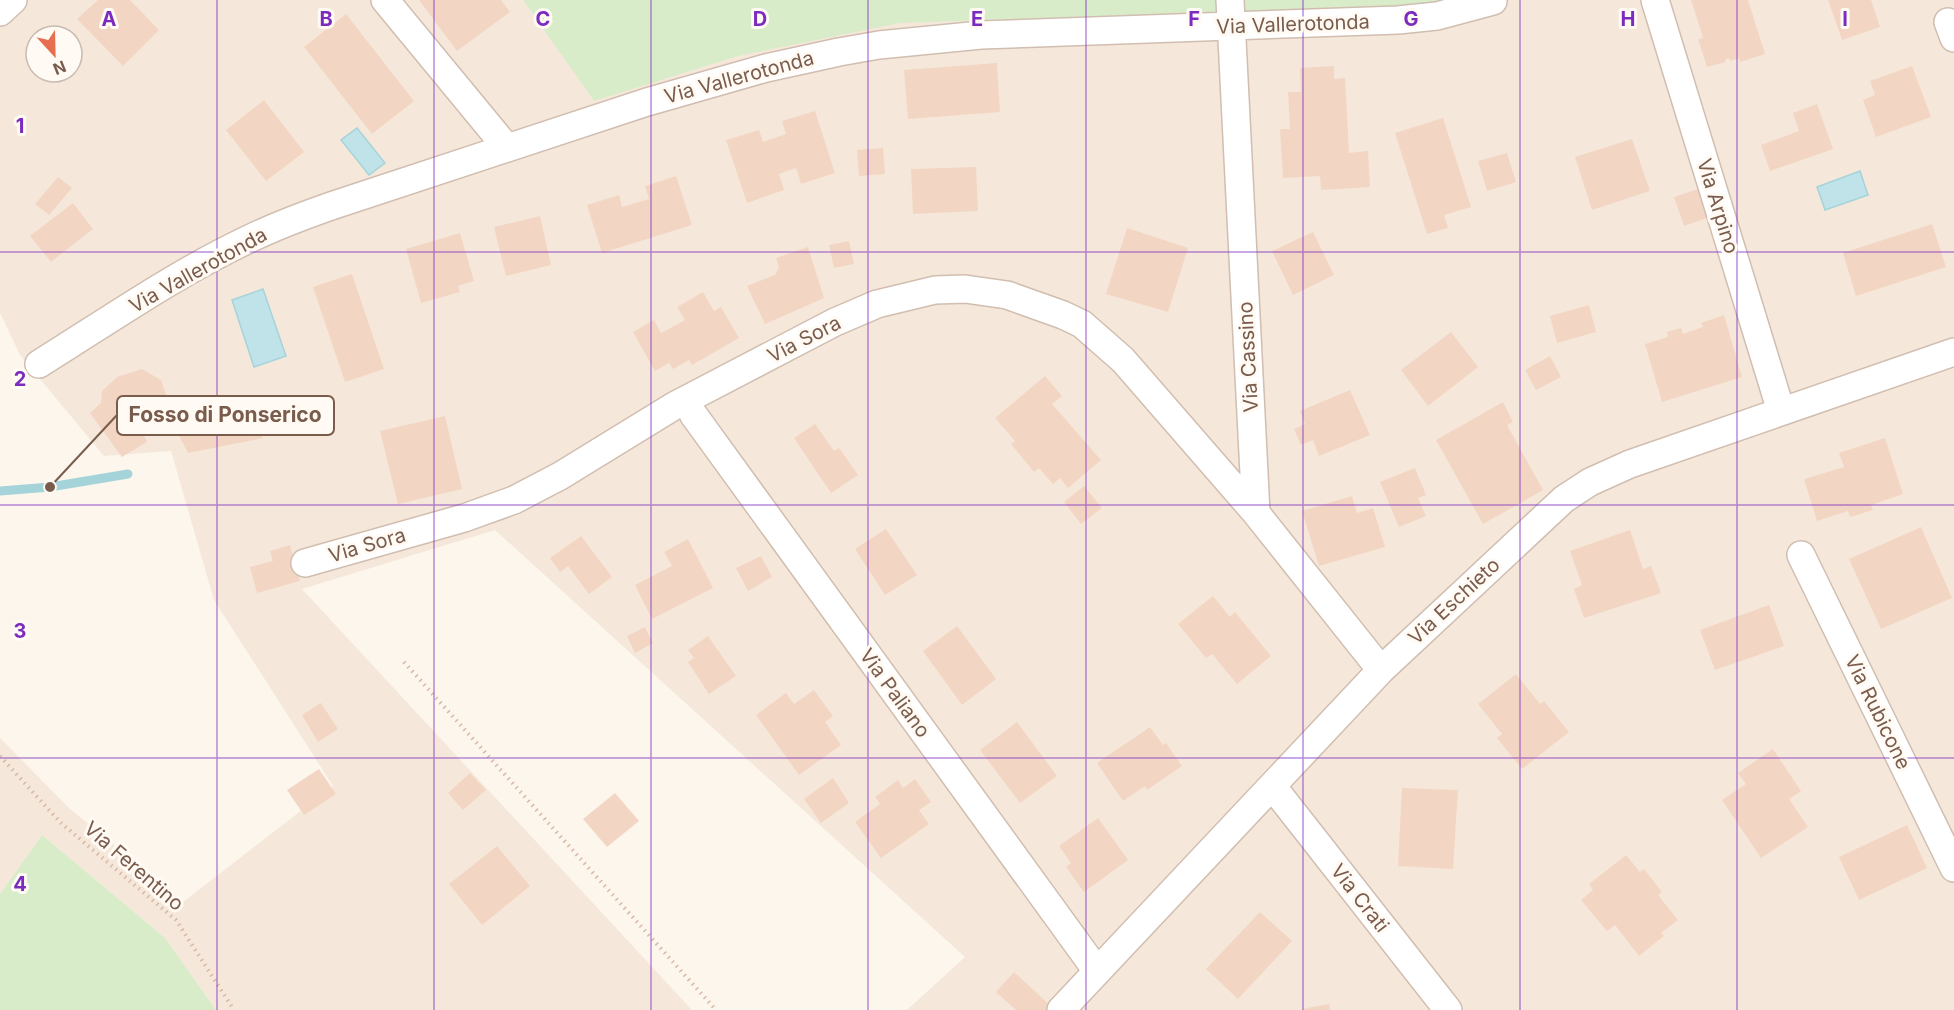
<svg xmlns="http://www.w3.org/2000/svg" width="1954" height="1010" font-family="Inter,sans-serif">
<rect width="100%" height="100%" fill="#fdf6ec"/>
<path fill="#f5e8da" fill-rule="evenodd" d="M0,0H1954V1010H907L965,957L495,530L302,589L692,1010H216L165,938L43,836L0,894V738L69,808L183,902L333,786L214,600L171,451L104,456L20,355L0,313ZM36,36H72V72H36Z"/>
<path fill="#d8ecc9" d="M523,0H1445L1428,5L900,23L738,56L594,101Z
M42,835L165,938L216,1010H0V894Z"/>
<path fill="#bfe3e8" stroke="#a5d3da" stroke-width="1.5" d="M357,128L385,163L369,175L341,140Z
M1860,171L1868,195L1825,210L1817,187Z
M263,289L286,356L254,367L232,300Z"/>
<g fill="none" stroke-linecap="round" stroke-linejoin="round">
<path stroke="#a5d3da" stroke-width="9" d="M0,491L50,487L128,474"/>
</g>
<path fill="#f3d5c3" d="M98,0H130L159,30L123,66L77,19Z
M419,0H501L510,12L457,51Z
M1691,0H1748L1765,54L1740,62L1739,58L1730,61L1729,58L1725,60L1726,62L1707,67L1698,39L1703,38Z
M1828,0H1871L1880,27L1842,40Z
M346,14L414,101L372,134L304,47Z
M997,63L1000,112L908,119L904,70Z
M1334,66V79L1345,78L1349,153L1368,151L1370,187L1321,190L1320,176L1283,178L1280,129H1290L1288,92H1301L1300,68Z
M1912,66L1931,117L1876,137L1863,100L1875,95L1870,81Z
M264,100L304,152L266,181L226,130Z
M1817,104L1833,149L1770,171L1761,145L1799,131L1793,113Z
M815,111L835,173L801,184L796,168L779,174L784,190L747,203L726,140L759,130L763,142L786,134L782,121Z
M1443,118L1471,207L1444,215L1448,228L1427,234L1395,133Z
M1632,139L1650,191L1592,210L1575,157Z
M883,148L885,174L859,176L857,150Z
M1507,153L1516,182L1487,191L1478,161Z
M976,167L978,211L913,214L911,169Z
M676,176L692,225L602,253L587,205L619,195L622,207L649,199L645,186Z
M58,177L72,188L49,215L35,204Z
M1704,187L1713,216L1684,226L1674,197Z
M73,203L93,229L51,262L30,236Z
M540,216L551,265L506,276L494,227Z
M1932,224L1946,267L1856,296L1843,253Z
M1127,228L1188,248L1168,312L1106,294Z
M1313,232L1334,275L1293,295L1272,251Z
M460,233L474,281L458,286L460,292L421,303L406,249Z
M849,241L854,264L834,268L829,245Z
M808,247L824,298L765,324L747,286L775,275L779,267L776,258Z
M352,274L384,369L345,382L313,287Z
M703,292L714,311L721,307L739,338L692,365L689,360L673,369L669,363L655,371L633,332L654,320L661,333L685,320L677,307Z
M1589,305L1596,332L1557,343L1550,316Z
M1724,315L1742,377L1662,402L1645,344L1668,337L1667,332L1681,328L1683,334L1703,327L1701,323Z
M1451,332L1478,367L1428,406L1401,370Z
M1550,356L1561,377L1536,390L1525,370Z
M142,369L161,380L173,414L164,427L143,434L147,442L122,457L90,413L101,403L102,391L117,377Z
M1045,376L1062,396L1052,404L1101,460L1068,488L1060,478L1053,484L1039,468L1034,472L1011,444L1015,441L995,418Z
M1350,390L1370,435L1319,456L1313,440L1301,445L1294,429L1305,424L1300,411Z
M240,398L263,438L188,453L177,432Z
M1503,402L1513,422L1507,425L1543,490L1483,524L1436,440Z
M445,416L462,489L398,504L380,431Z
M815,424L834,451L839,448L858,475L831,493L794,438Z
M1885,438L1903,494L1871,505L1873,510L1850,517L1848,511L1817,521L1804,479L1844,467L1839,453Z
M1415,468L1426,495L1418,498L1426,516L1399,527L1380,482Z
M1084,486L1102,508L1081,524L1064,502Z
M1352,496L1357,513L1373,508L1385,547L1319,566L1302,511Z
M1921,527L1952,598L1881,629L1849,559Z
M886,529L917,575L885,595L855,549Z
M1630,530L1643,569L1651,566L1661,593L1584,618L1574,589L1582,585L1570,551Z
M581,536L612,577L589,594L568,566L560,572L550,558Z
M688,539L713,588L652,619L635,585L672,566L664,552Z
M290,545L300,581L257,593L250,567L273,561L270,551Z
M761,556L772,577L748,591L736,568Z
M1213,596L1230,617L1235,612L1271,656L1237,684L1212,654L1206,658L1178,624Z
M1769,605L1784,646L1715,670L1700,630Z
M957,626L996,679L962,705L923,651Z
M645,627L653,643L635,653L627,636Z
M708,636L736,676L709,694L688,662L694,658L688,650Z
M1516,674L1540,704L1544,701L1569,732L1522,769L1497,738L1502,734L1478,704Z
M814,690L833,716L825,722L841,745L799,775L756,715L786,693L794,704Z
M321,703L338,729L318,742L302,715Z
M1017,722L1057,776L1020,803L980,750Z
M1150,727L1163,745L1166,743L1182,766L1147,790L1145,786L1123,801L1097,763Z
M1773,749L1801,791L1789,799L1808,827L1761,858L1722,800L1746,784L1738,773Z
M319,769L336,794L304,815L287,790Z
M470,773L486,790L463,810L448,793Z
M833,778L849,803L821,823L804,799Z
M915,779L931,802L919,810L929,824L881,858L855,822L880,804L875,797L898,780L903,788Z
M1402,788L1458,790L1453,869L1398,866Z
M615,793L639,821L607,847L583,819Z
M1098,818L1128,860L1084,892L1066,867L1071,863L1059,846Z
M1907,825L1927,868L1859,900L1839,857Z
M497,846L530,886L482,925L449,884Z
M1626,855L1640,872L1644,869L1662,892L1658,895L1678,920L1661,933L1664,936L1639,956L1615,925L1607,931L1581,900L1593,890L1589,884Z
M1260,912L1292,941L1238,999L1206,969Z
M1014,972L1053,1008L1051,1010H1016L996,992Z
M1329,1004L1330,1010H1302V1009Z"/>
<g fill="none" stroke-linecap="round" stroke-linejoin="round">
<defs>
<path id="street" d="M385,0L507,148
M1230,0L1256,513L1381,670
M1655,0L1781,411
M0,12L13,0
M1948,22L1954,38
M39,364C108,321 175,274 249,239C276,226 305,215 334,205L647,102L766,68L839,52L879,45L981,35L1398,20L1437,16L1493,1
M693,414L1097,971
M1801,555L1954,868
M305,563L464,518L514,500L560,476L674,406L835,322L877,304L935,290L965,289L1007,295L1063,315L1082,324L1123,360L1256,513
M1273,787L1448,1010
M1061,1010L1381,670L1564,499L1590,482L1630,464L1954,352"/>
</defs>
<use href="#street" stroke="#d1beb0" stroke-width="30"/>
<path stroke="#d9b8a5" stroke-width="4" stroke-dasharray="1.5 4.5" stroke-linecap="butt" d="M404,662L716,1010
M0,756L61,823L176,920L234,1010"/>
<use href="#street" stroke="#fff" stroke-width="27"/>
</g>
<path fill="none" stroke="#7b2cbf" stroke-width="1.5" stroke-opacity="0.55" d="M217,0V1010M434,0V1010M651,0V1010M868,0V1010M1086,0V1010M1303,0V1010M1520,0V1010M1737,0V1010M0,252H1954M0,505H1954M0,758H1954"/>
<g text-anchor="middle" stroke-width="6" stroke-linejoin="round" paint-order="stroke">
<g font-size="20" fill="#7a5c4d" stroke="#fffaf3">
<text transform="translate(1293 24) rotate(-2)" y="7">Via Vallerotonda</text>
<text transform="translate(739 77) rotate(-15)" y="7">Via Vallerotonda</text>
<text transform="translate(1718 206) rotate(73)" y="7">Via Arpino</text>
<text transform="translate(198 270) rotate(-29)" y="7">Via Vallerotonda</text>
<text transform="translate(804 339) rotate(-27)" y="7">Via Sora</text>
<text transform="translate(1248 357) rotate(-93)" y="7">Via Cassino</text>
<text transform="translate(367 545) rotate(-16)" y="7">Via Sora</text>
<text transform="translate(1454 601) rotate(-43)" y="7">Via Eschieto</text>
<text transform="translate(895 693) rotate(54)" y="7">Via Paliano</text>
<text transform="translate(1878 712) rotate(64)" y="7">Via Rubicone</text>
<text transform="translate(134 866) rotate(41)" y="7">Via Ferentino</text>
<text transform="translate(1360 898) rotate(52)" y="7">Via Crati</text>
</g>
</g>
<g font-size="20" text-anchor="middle" font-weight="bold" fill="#7b2cbf" stroke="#fffaf3" stroke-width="6" stroke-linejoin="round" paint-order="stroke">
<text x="109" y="26">A</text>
<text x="326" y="26">B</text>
<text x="543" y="26">C</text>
<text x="760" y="26">D</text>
<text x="977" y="26">E</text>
<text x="1194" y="26">F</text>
<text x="1411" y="26">G</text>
<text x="1628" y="26">H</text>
<text x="1845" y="26">I</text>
<text x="20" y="133">1</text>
<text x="20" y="386">2</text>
<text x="20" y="638">3</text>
<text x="20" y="891">4</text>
</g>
<path fill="none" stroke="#7a5c4d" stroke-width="2" d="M50 487L117 415"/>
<circle fill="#7a5c4d" stroke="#fffaf3" stroke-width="2" cx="50" cy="487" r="6"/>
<rect fill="#fffaf3" stroke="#7a5c4d" stroke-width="2" x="117" y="396" width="217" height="39" rx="6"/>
<g font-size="21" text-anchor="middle" font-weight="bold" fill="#7a5c4d">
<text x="225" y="422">Fosso di Ponserico</text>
</g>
<g transform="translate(54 54) rotate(158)"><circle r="28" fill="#fffaf3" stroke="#cabbb1" stroke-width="1.5"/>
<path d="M0-4.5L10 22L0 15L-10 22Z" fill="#e76f51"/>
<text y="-9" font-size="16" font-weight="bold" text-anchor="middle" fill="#7a5c4d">N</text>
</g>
</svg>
